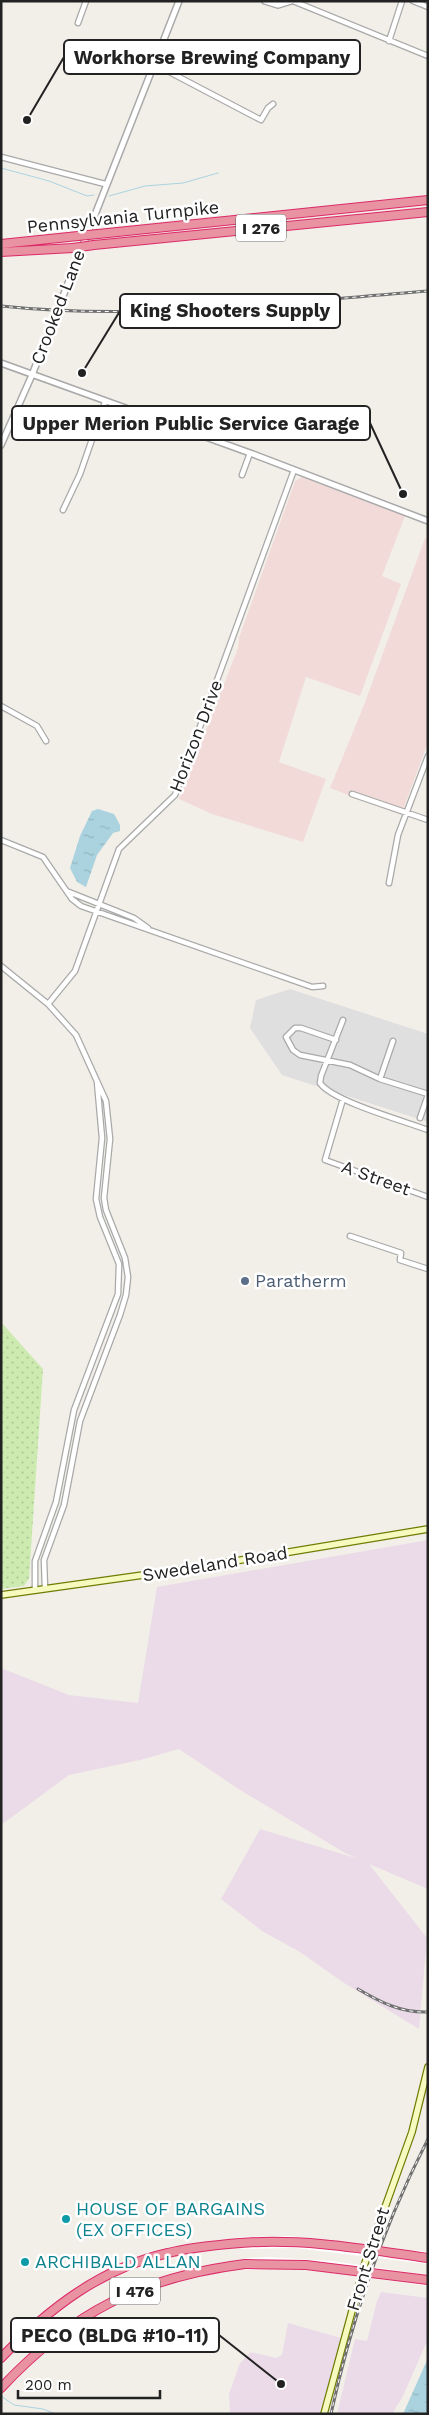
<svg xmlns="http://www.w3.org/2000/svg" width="429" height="2415" font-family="'Work Sans',sans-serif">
<defs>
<pattern id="grass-dots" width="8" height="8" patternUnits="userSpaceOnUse" patternTransform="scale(1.25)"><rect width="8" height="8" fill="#cdebb0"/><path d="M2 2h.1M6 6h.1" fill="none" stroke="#b0c997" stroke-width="1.8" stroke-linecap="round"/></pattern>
<pattern id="water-ripples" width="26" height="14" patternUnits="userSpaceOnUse" patternTransform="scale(1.25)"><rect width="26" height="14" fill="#aad3df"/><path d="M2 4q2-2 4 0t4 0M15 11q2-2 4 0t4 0" fill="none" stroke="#92b5bf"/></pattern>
</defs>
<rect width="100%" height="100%" fill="#f2efe9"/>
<path fill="#e0dfdf" d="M290,989L428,1034V1122L282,1075L250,1028L256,1000Z"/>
<path fill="#f2dad9" d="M302,477L405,516L382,576L401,584L360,696L306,677L279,762L326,779L303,842L212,814L179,799L238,648L239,638L295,481Z
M425,538L428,539V742L401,815L330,788L364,705Z"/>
<path fill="#ebdbe8" d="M428,1540V1889L369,1864L427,1938L419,2029L344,1983L300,1952L262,1931L221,1899L260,1829L359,1859L345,1853L237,1788L179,1749L140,1760L69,1775L1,1825V1668L69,1695L138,1703L157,1587Z
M381,2292L428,2298V2339L403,2396L392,2414H337L355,2339L367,2341L377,2301Z
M288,2323L341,2338L322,2414H230L229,2394L240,2363L251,2352L276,2358L282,2355Z"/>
<path fill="url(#grass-dots)" d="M1,1322L43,1369L29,1579L24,1586L1,1589Z"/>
<path fill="url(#water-ripples)" d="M98,809L114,814L120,825V831L113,833L97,855L86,887L77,882L70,868L80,836L92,811Z
M428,2358V2414H403Z"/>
<path fill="#fff" d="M289,2236L428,2252V2264L295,2248L241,2249L239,2237Z
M268,2257L332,2261L428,2275V2286L320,2271L281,2269L245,2270L246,2258Z"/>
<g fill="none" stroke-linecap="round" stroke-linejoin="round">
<path stroke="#aad3df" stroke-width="1" d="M1,168L49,181L87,196L94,195
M109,196L145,186L183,183L218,173
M1,2396L14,2405L43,2409L56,2414"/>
<defs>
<path id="minor" d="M293,1L428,56
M413,1L428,7
M78,23L86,1
M389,41L402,1
M156,65L261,120L268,108L273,104
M1,157L105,184
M242,475L250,453
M63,510L80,474L105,402
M1,706L37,726L46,741
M352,794L428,820
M1,840L43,857L72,899L81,906L312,987L323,986
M389,883L398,835L428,756
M69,892L134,918L148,928
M1,966L48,1004L76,1035L106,1101L110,1139L104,1198L106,1210L125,1258L128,1277L126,1295L120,1315L80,1421L64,1505L44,1560L45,1588
M48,1004L75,971L119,849L175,795L294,470
M343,1020L321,1076L320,1083C332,1101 404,1121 428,1130
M336,1040L301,1028H295L286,1037L293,1050L300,1055L350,1065L380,1079L428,1094
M380,1079L393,1041
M343,1099L325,1160L428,1197
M420,1118L428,1095
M350,1236L401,1253L400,1260L428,1269
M35,1589V1561L56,1502L74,1410L118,1294L119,1264L100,1217L96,1199L102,1138L97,1082"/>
<path id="tertiary" d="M265,1L278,5L291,1
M1,363L250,453L428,521
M1,445L32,375L179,1"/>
<path id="secondary" d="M1,1595L193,1568L428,1529
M324,2414L365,2263L412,2132L428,2067"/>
<path id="motorway" d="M98,234L428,200
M1,244L78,236
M94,245L428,212
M1,252L73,248
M1,2358C48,2309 101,2268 168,2253C192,2247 216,2245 240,2243
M1,2388C72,2312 142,2277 245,2264"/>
</defs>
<use href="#minor" stroke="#a9a9a9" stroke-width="7"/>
<use href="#tertiary" stroke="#a9a9a9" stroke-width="8"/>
<use href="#secondary" stroke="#707d05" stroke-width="8"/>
<use href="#motorway" stroke="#dc2a67" stroke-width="10"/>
<use href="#minor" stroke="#fff" stroke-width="4.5"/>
<use href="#tertiary" stroke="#fff" stroke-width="5"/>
<use href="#secondary" stroke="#f7fabf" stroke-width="5.5"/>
<use href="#motorway" stroke="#e892a2" stroke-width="8"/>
<defs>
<path id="rail" d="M1,306C143,321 286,302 428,291
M358,1989C380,2002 401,2013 428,2012
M331,2414C352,2318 383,2227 428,2139"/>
</defs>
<use href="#rail" stroke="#707070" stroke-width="3"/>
<use href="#rail" stroke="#fff" stroke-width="1" stroke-dasharray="4" stroke-linecap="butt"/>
<defs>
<path id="motorway-bridge" d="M78,236L98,234
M73,248L94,245
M240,2243C303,2238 365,2249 428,2258
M245,2264L306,2265L428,2280"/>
</defs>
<use href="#motorway-bridge" stroke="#dc2a67" stroke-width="10" stroke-linecap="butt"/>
<use href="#motorway-bridge" stroke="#e892a2" stroke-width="8"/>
</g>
<circle fill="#5c6f8a" stroke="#fff" stroke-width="2" cx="245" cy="1281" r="5"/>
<g fill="#0f9aa8" stroke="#fff" stroke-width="2">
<circle cx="66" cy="2219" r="5"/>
<circle cx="25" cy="2262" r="5"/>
</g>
<g text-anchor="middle" stroke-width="5" stroke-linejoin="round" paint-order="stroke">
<g fill="#fff" stroke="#646464" stroke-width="1">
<rect x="236" y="214.5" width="50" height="27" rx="4"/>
<rect x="110" y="2277.5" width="50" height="27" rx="4"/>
</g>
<g font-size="16" font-weight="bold" fill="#222">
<text x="261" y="234">I 276</text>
<text x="135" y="2297">I 476</text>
</g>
<g font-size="18" fill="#222" stroke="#fff">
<text transform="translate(123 217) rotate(-6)" y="6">Pennsylvania Turnpike</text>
<text transform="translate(58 307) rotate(-69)" y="6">Crooked Lane</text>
<text transform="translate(196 736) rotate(-69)" y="6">Horizon Drive</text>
<text transform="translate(376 1178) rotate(20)" y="6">A Street</text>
<text transform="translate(215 1564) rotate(-9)" y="6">Swedeland Road</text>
<text transform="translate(368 2259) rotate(-73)" y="6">Front Street</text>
</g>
<g font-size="18" fill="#4e5e75" stroke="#fff" text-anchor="start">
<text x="255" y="1287">Paratherm</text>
</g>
<g font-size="18" fill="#0d838f" stroke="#fff" text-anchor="start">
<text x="76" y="2215">HOUSE OF BARGAINS<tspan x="76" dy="21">(EX OFFICES)</tspan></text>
<text x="35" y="2268">ARCHIBALD ALLAN</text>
</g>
</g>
<path fill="none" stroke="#222" stroke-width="2" d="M27 120L64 57M82 373L120 311M403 494L370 423M281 2384L219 2335"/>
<g fill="#222" stroke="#fff" stroke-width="2">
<circle cx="27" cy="120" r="5"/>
<circle cx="82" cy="373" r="5"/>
<circle cx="403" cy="494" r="5"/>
<circle cx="281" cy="2384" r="5"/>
</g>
<g fill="#fff" stroke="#222" stroke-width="2">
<rect x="64" y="40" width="296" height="34" rx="5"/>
<rect x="120" y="294" width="220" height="34" rx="5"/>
<rect x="12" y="406" width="358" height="34" rx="5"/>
<rect x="11" y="2318" width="208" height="34" rx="5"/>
</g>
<g font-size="19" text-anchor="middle" font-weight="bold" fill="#222">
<text x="212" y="64">Workhorse Brewing Company</text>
<text x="230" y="317">King Shooters Supply</text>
<text x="191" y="430">Upper Merion Public Service Garage</text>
<text x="115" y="2342">PECO (BLDG #10-11)</text>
</g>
<rect width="429" height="2415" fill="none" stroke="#222222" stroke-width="5"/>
<path d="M18 2390v8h142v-8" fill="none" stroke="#222222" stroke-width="2.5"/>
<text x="25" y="2390" font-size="15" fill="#222222" stroke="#ffffff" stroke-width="4" paint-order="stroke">200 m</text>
</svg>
